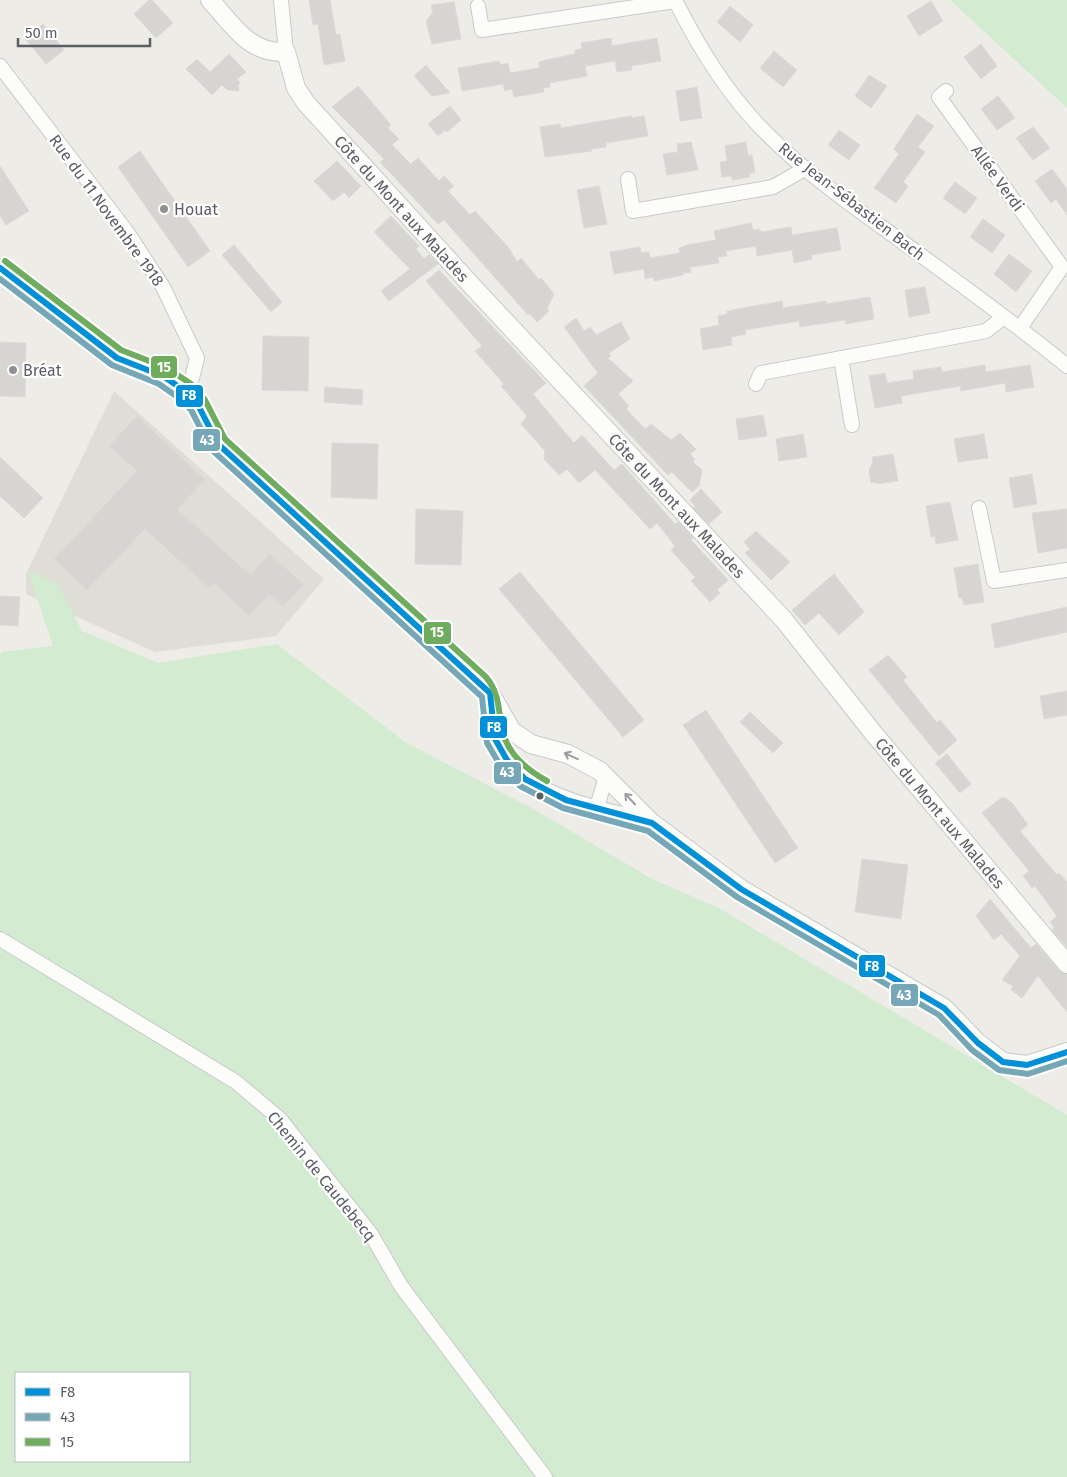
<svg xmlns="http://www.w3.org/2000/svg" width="1067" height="1477" font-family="'Fira Sans',sans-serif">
<rect width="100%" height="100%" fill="#edece6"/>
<path fill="#dfded6" d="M114,391L324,579L276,636L155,652L26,594V574Z"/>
<path fill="#d3ebd0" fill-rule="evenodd" d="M950,0H1067V108Z
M28,571L57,584L82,631L158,663L277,644L405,742L535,810L652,879L717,907L1067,1115V1477H0V657L1,652L53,646ZM16,1373H189V1461H16Z"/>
<path fill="#d6d5d1" stroke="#dcdad6" d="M149,0H152L173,23L156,38L134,14Z
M309,0H330L336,35L340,34L345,61L324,65L318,24L313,25Z
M931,1L943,21L919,36L907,16Z
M454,2L461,39L432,44L426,21L433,12L431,5Z
M730,6L753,25L740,42L717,22Z
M43,24L64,50L46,64L25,38Z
M611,38L612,46L657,38L661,61L631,66L632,70L617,72L615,61L585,66L587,76L550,83V87L543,88L544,92L514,97L512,89L505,91L503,84L462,91L458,68L499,61L501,65L508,63L510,73L539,68V62L546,60L575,54V50L582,49L581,43Z
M981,44L997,66L981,79L964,57Z
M774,51L797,70L783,87L760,68Z
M229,54L246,72L237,79L240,83L238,85L239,91L227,90L222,85L212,95L186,69L197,59L210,72Z
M426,65L430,70L450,93L432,96L414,76Z
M869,75L887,86L871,108L855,96Z
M358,86L391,125L388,128L399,139L392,145L411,164L418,158L439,181L444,176L454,186L448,191L470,215L475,211L509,248L517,262L521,258L539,280L541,278L554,294L547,309L549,311L537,322L530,314L528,315L444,220L438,224L380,162L384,159L332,107Z
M697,87L702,118L680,121L676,91Z
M998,96L1015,118L997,130L981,109Z
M450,106L461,120L447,132L445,130L438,136L428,124Z
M917,114L934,126L918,147L925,152L903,182L908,186L896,203L874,188L899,154L894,149Z
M631,116L632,118L644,116L648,136L606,143V147L591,149L592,151L545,157L540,127L560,124L561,128Z
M1033,127L1050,148L1033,160L1016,138Z
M839,130L860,145L849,160L828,145Z
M691,142L698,170L667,175L663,154L678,152L677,144Z
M746,142L748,156L752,155L755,173H749L750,177L732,180V176L722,177L720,162L727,161L725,146Z
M140,151L210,251L188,267L118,167Z
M337,161L361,186L349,198L344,192L333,201L314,181Z
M0,166L29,211L6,225L0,216Z
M1052,169L1067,189V215L1056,199L1051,203L1035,181Z
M955,182L977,198L965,214L943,198Z
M599,186L607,224L584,228L577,190Z
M391,216L419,246L416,249L424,259L429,255L438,264L389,301L381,291L410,269L374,232Z
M983,219L1005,235L992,253L970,237Z
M751,223L753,230L760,229L761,232L791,227L792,235L837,228L841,250L811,255L812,259L794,263L792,250L757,256L756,246L726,251L727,256L718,257L719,263L690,267L691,272L683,273V275L654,281L653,277L645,279L644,269L614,274L610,252L640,247L641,253L649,252L650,258L680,253L679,248L687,245L716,240L714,231Z
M234,245L282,302L271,312L222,255Z
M1009,254L1032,271L1016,292L994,274Z
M439,270L546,383L533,394L574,443L582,435L614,470L622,464L675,524L678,522L693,538L691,540L728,580L717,590L720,593L710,602L691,581L695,577L671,550L675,546L657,523L650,529L595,470L579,483L567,469L559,475L544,459L545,451L521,424L527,416L501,386L504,384L475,351L482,346L426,281Z
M925,287L930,313L909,317L905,290Z
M870,297L874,319L846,324L845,320L800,327L799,321L745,330L746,334L731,337L732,345L703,350L700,329L719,325L718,316L727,314V311L782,301L783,308L826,301V304Z
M576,318L584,331L590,327L596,335L621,322L630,339L609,353L611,356L608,358L633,381L618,394L629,406L626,409L645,429L651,424L671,440L680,433L696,449L690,454L695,460L693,462L702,470L699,486L692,492L672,472L668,475L584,386L598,373L564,327Z
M263,336L309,337L308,391L262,390Z
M0,342L26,343L25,397L0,396Z
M985,365L986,372L1030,365L1034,387L1006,392L1005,383L961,391L960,386L901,396L902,403L875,408L869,376L885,373L887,383L914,379L913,371L941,367L942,372Z
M325,387L363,390L362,405L324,402Z
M763,415L767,436L739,440L736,419Z
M137,416L205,480L177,509L250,575L270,554L304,585L283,606L270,594L249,616L214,583L209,588L145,529L87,590L54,559L137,471L109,446Z
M803,434L807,457L779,461L776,439Z
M984,434L988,458L958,462L954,439Z
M332,443L378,444L377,499L331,497Z
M893,454L898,481L877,484L876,482L871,483L869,470L873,462L872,457Z
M0,457L43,498L24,518L0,496Z
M1032,474L1037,504L1014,508L1009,478Z
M701,489L722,512L709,524L693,508L695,506L690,500Z
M950,502L958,540L936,544L935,536L931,537L926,506Z
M416,509L463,511L461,565L415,564Z
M1067,509V548L1038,553L1032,513Z
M756,531L790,562L771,580L745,553L750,549L744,542Z
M978,564L984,602L964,605L962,598H959L954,568Z
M520,572L644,720L623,737L499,589Z
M834,574L864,612L839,635L819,613L805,625L792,610Z
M0,596L20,597L18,626L0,625Z
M1067,607V632L995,648L991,624Z
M888,655L907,677L903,680L937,723L940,720L957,740L939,756L869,670Z
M1067,691V715L1044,719L1040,696Z
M706,710L798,848L775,863L683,725Z
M750,712L783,743L773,753L740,722Z
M947,754L971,784L960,793L935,763Z
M1001,798H1006L1013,804L1028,825L1020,831L1057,875L1059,873L1067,882V947L1052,930L1055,928L1050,922L1057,916L1035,886L1032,888L1023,876L1029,871L982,813Z
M862,859L908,865L901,919L855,912Z
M990,899L1031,948L1036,944L1059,971L1067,974V1012L1038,976L1022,998L1011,990L1013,986L1002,980L1020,956L1001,934L994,940L976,916Z"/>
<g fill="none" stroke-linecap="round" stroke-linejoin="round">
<defs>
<path id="minor" d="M281,0L286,52
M675,0C696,42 720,82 751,117C793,164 847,202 897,238C955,280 1012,321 1067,366
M478,6L482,30L675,1
M0,66L127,232L163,287L197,358L192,378L185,391
M946,91L939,97L1062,267L1020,328
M628,179L633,211L773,187L806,168
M841,358L852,425
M756,384L761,373L986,331L1004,317
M979,508L994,581L1067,570
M596,810L606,777
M0,939L236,1082L280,1119L371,1234L401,1286L545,1477"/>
<g id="tertiary">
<path id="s1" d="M210,0C233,25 249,54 286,52L296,88L306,103L473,287L784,620L874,734L1067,964"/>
<path d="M0,268L117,358L163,376L185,391L198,405L218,444L480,683L490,693L512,731L531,744L568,754L600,771L652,823L741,889L944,1008L978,1043L1003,1062L1027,1065L1067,1052"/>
<path d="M490,700C492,712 491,727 495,739C513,798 600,810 651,823"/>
</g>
</defs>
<use href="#minor" stroke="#c9cac8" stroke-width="16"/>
<use href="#tertiary" stroke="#c9cac8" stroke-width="20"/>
<use href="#minor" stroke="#fcfcfb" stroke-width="14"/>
<use href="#tertiary" stroke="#fcfcfb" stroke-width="18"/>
<defs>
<path id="bus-1" d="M0,268L117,358L163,376L185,391L198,405L218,444L490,693L495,739L507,760L525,779L566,800L652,823L741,889L944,1008L978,1043L1003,1062L1027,1065L1067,1052"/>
<path id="bus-2" d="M0,279L112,365L159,384L179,398L191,410L212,450L482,697L487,743L500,765L520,786L563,808L648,831L737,897L939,1015L972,1050L999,1070L1028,1074L1067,1061"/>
<path id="bus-3" d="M5,261L121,350L167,368L191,384L205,400L225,439L486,677C500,694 498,709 502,729C507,754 527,770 547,781"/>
</defs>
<use href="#bus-1" stroke="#fff" stroke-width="10"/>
<use href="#bus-2" stroke="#fff" stroke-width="10"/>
<use href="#bus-3" stroke="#fff" stroke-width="10"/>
<use href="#bus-1" stroke="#0090d7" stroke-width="6"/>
<use href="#bus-2" stroke="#76a7b6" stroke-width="6"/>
<use href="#bus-3" stroke="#6fac5d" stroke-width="6"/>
</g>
<defs><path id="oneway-shaft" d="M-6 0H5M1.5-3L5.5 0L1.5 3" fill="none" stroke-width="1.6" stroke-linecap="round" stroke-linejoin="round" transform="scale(1.25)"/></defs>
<g stroke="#9b9ea1">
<use href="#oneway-shaft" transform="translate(571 756) rotate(-155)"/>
<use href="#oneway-shaft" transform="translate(630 799) rotate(-133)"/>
</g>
<g fill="#8e9092" stroke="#fff" stroke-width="2">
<circle cx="164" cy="209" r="5"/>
<circle cx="13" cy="370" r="5"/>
</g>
<circle fill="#5b5f65" stroke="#fff" stroke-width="2" cx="540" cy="796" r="4.5"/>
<g text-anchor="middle" stroke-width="4.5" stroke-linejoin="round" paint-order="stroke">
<g font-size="16" fill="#5b5f65" stroke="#fff">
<text transform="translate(998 178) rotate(54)" y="6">Allée Verdi</text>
<text transform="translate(852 201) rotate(38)" y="6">Rue Jean-Sébastien Bach</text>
<text dy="6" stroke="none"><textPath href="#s1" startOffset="294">Côte du Mont aux Malades</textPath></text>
<text transform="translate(107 210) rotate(54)" y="6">Rue du 11 Novembre 1918</text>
<text dy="6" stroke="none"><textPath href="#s1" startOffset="699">Côte du Mont aux Malades</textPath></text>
<text dy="6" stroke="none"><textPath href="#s1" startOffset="1104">Côte du Mont aux Malades</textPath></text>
<text transform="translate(322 1176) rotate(51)" y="6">Chemin de Caudebecq</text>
</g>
<g font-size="16" fill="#5b5f65" stroke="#fff" text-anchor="start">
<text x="174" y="215">Houat</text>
<text x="23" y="376">Bréat</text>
</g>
</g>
<g stroke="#fff" stroke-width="2">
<rect x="150" y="355" width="28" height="24" rx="5" fill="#6fac5d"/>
<rect x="175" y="384" width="29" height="24" rx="5" fill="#0090d7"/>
<rect x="192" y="428" width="29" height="24" rx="5" fill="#76a7b6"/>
<rect x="423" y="621" width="29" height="24" rx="5" fill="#6fac5d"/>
<rect x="479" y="715" width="29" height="24" rx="5" fill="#0090d7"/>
<rect x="493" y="761" width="29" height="24" rx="5" fill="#76a7b6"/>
<rect x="858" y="954" width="28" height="24" rx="5" fill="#0090d7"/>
<rect x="890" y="983" width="29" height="24" rx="5" fill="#76a7b6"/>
</g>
<g font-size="14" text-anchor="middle" font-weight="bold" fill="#fff">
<text x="164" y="372">15</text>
<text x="189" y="400">F8</text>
<text x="207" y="445">43</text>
<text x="437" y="637">15</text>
<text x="494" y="732">F8</text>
<text x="507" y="777">43</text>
<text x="872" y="971">F8</text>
<text x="904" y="1000">43</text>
</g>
<rect x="15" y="1372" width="175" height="90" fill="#ffffff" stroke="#bdbfc1"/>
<rect x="25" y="1388" width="25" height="8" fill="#0090d7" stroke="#bdbfc1"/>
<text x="60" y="1397" font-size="15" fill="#5b5f65">F8</text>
<rect x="25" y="1413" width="25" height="8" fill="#76a7b6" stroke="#bdbfc1"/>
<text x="60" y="1422" font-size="15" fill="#5b5f65">43</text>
<rect x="25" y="1438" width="25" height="8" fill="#6fac5d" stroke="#bdbfc1"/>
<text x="60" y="1447" font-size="15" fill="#5b5f65">15</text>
<path d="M18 38v8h132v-8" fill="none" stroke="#5b5f65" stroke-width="2.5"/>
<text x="25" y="38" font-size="15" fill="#5b5f65" stroke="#ffffff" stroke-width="4" paint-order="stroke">50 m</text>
</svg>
